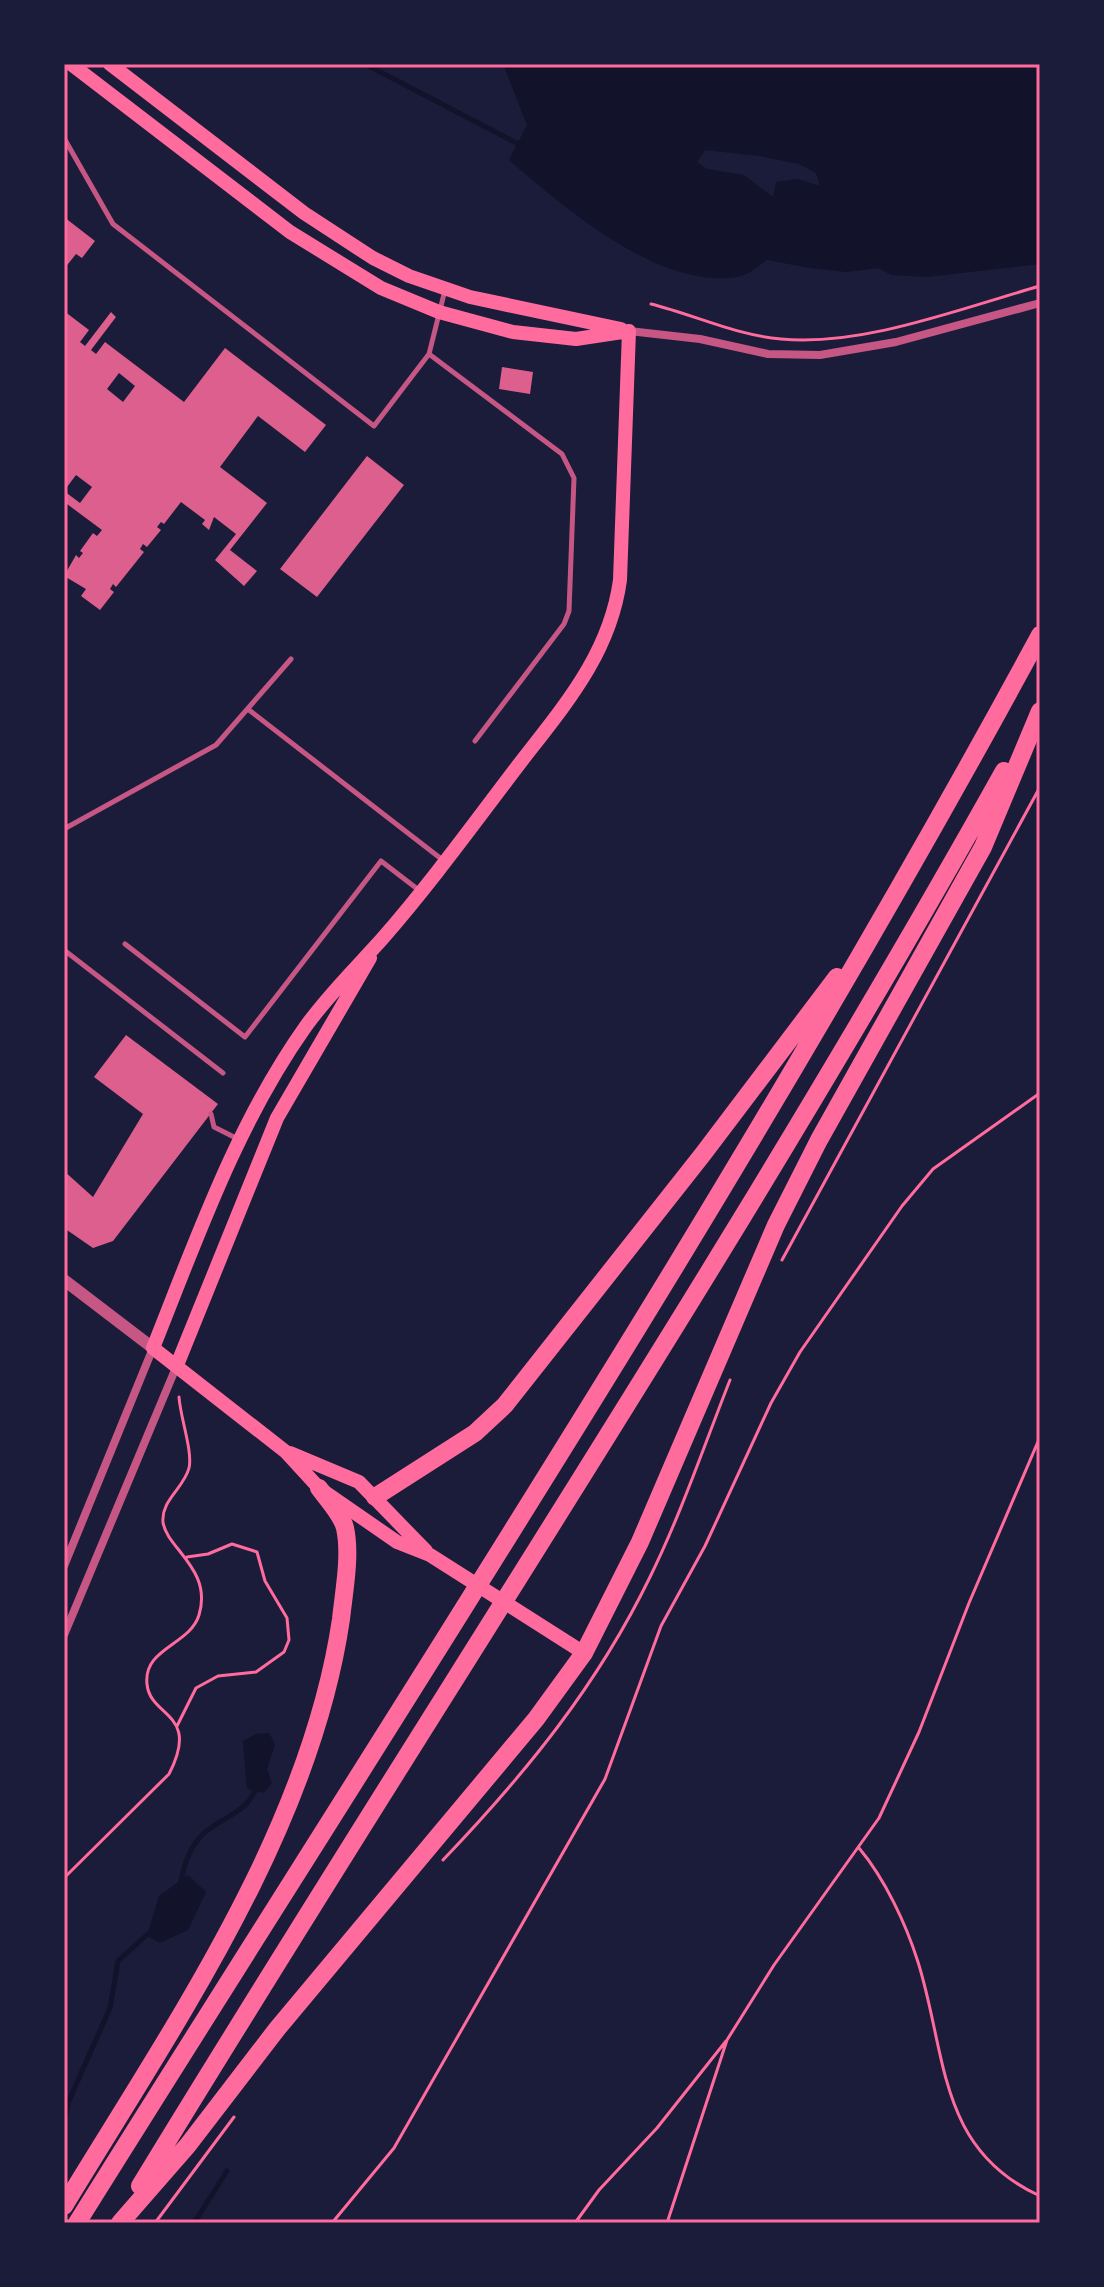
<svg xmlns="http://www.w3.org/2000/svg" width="1104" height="2287" font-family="'Varela Round',sans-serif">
<rect width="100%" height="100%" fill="#1b1b3a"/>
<path fill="#12122b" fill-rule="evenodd" d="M503,64H1040V264L927,277L891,275L879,268L846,272L810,268L767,260C759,265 750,274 741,276C662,293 564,207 509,160L527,125ZM705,150L760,156L799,164L816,173L820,186L798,179L776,182L773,197L744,175L707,169L697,162Z
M269,1733L275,1744L267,1769L272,1783L264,1793L247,1789L243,1741L256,1734Z
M188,1875L206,1892L188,1930L160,1943L147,1936L159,1896Z"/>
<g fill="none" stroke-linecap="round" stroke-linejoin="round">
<path stroke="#12122b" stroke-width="5" d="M365,64L524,147
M180,1885C184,1866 189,1847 204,1833C221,1818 250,1811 256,1787
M64,2123L68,2103L110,2008L118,1961L149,1933
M194,2223L227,2171"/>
</g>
<path fill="#dd5f8e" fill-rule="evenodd" d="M64,217L95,241L82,258L76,254L64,269Z
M64,311L89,330L80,342L85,346L111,312L116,317L91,350L96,354L105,342L184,402L225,348L326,425L305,452L258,416L220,467L267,503L230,550L257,571L244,586L215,560L236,534L214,517L209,530L202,524L205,520L181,502L164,524L161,522L157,527L161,530L147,547L143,544L140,549L144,552L116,587L113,584L110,589L114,592L100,610L81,596L86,589L64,576L76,555L79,558L83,553L80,551L93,533L97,536L102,530L67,504L64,508ZM119,373L135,386L123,402L107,389ZM76,475L92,487L80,503L64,491Z
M502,367L533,372L530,394L499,389Z
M367,456L404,485L317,597L280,569Z
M126,1035L218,1104L113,1241L93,1248L64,1228V1171L93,1197L143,1114L94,1077Z"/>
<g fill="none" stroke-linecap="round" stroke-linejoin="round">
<path stroke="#ff6b9d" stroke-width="3" d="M651,304C695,315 735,335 781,339C862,347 962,308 1040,286
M782,1260L1040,787
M177,1726L196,1688L218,1676L256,1672L284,1652L289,1640L287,1618L265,1581L257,1552L232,1544L208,1554L187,1557
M859,1848C885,1879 906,1924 918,1962C947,2054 937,2149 1040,2196
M443,1860C526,1773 597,1686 650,1577C681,1514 704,1446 730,1380
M64,1878L169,1774C201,1712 150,1718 147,1684C143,1648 190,1645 199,1615C213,1569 166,1548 163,1522C161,1500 184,1488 189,1468C193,1452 180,1416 179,1397
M155,2223L234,2117
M332,2223L394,2148L605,1779L661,1626L705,1546L771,1403L800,1352L902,1206L933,1169L1040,1093
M575,2223L599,2190L657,2128L726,2041
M667,2223L727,2040L774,1965L879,1818L919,1732L969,1603L1040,1437"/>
<path stroke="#c65784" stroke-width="5" d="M64,138L113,224L374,426L429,354L445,290
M429,354L562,454L574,478L569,611L564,624L475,741
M249,710L444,861
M64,829L216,745L291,659
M125,944L245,1037L381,861L420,891
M64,950L223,1073
M211,1114L214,1127L238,1139"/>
<path stroke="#c65784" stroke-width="8" d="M629,331L700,339L768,354L820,355L896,342L1040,303
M64,1566L153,1348
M64,1635L177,1365"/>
<path stroke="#c65784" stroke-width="12" d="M64,1280L153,1348"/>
<path stroke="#ff6b9d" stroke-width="14" d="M71,64L290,232L381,288L439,312L513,332L576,339L629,331
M110,64L304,213L373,258L409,276L470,297L621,329
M177,1365L277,1118L370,958
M290,1453L359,1482L426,1551
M584,1653L430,1555L397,1542L319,1488L286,1452L153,1348C197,1238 237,1123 306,1026C329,994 356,968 382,939C431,883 475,822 520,763C564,706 610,654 620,580L629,331"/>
<path stroke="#ff6b9d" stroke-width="18" d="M375,1497L475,1433L505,1405L703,1154L837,977
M140,2186C427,1714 734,1254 1004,771
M64,2206C173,2026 310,1831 341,1619C344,1591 351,1555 345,1528C342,1515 327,1499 319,1488
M77,2223C405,1698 745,1180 1040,635
M120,2223L188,2145L277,2029L536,1719L584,1653L640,1542L776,1225L819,1140L983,847L1040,711"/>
</g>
<rect width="1104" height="2287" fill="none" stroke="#1b1b3a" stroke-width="132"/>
<rect x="66" y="66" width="972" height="2155" fill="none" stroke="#ff6b9d" stroke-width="3"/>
</svg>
